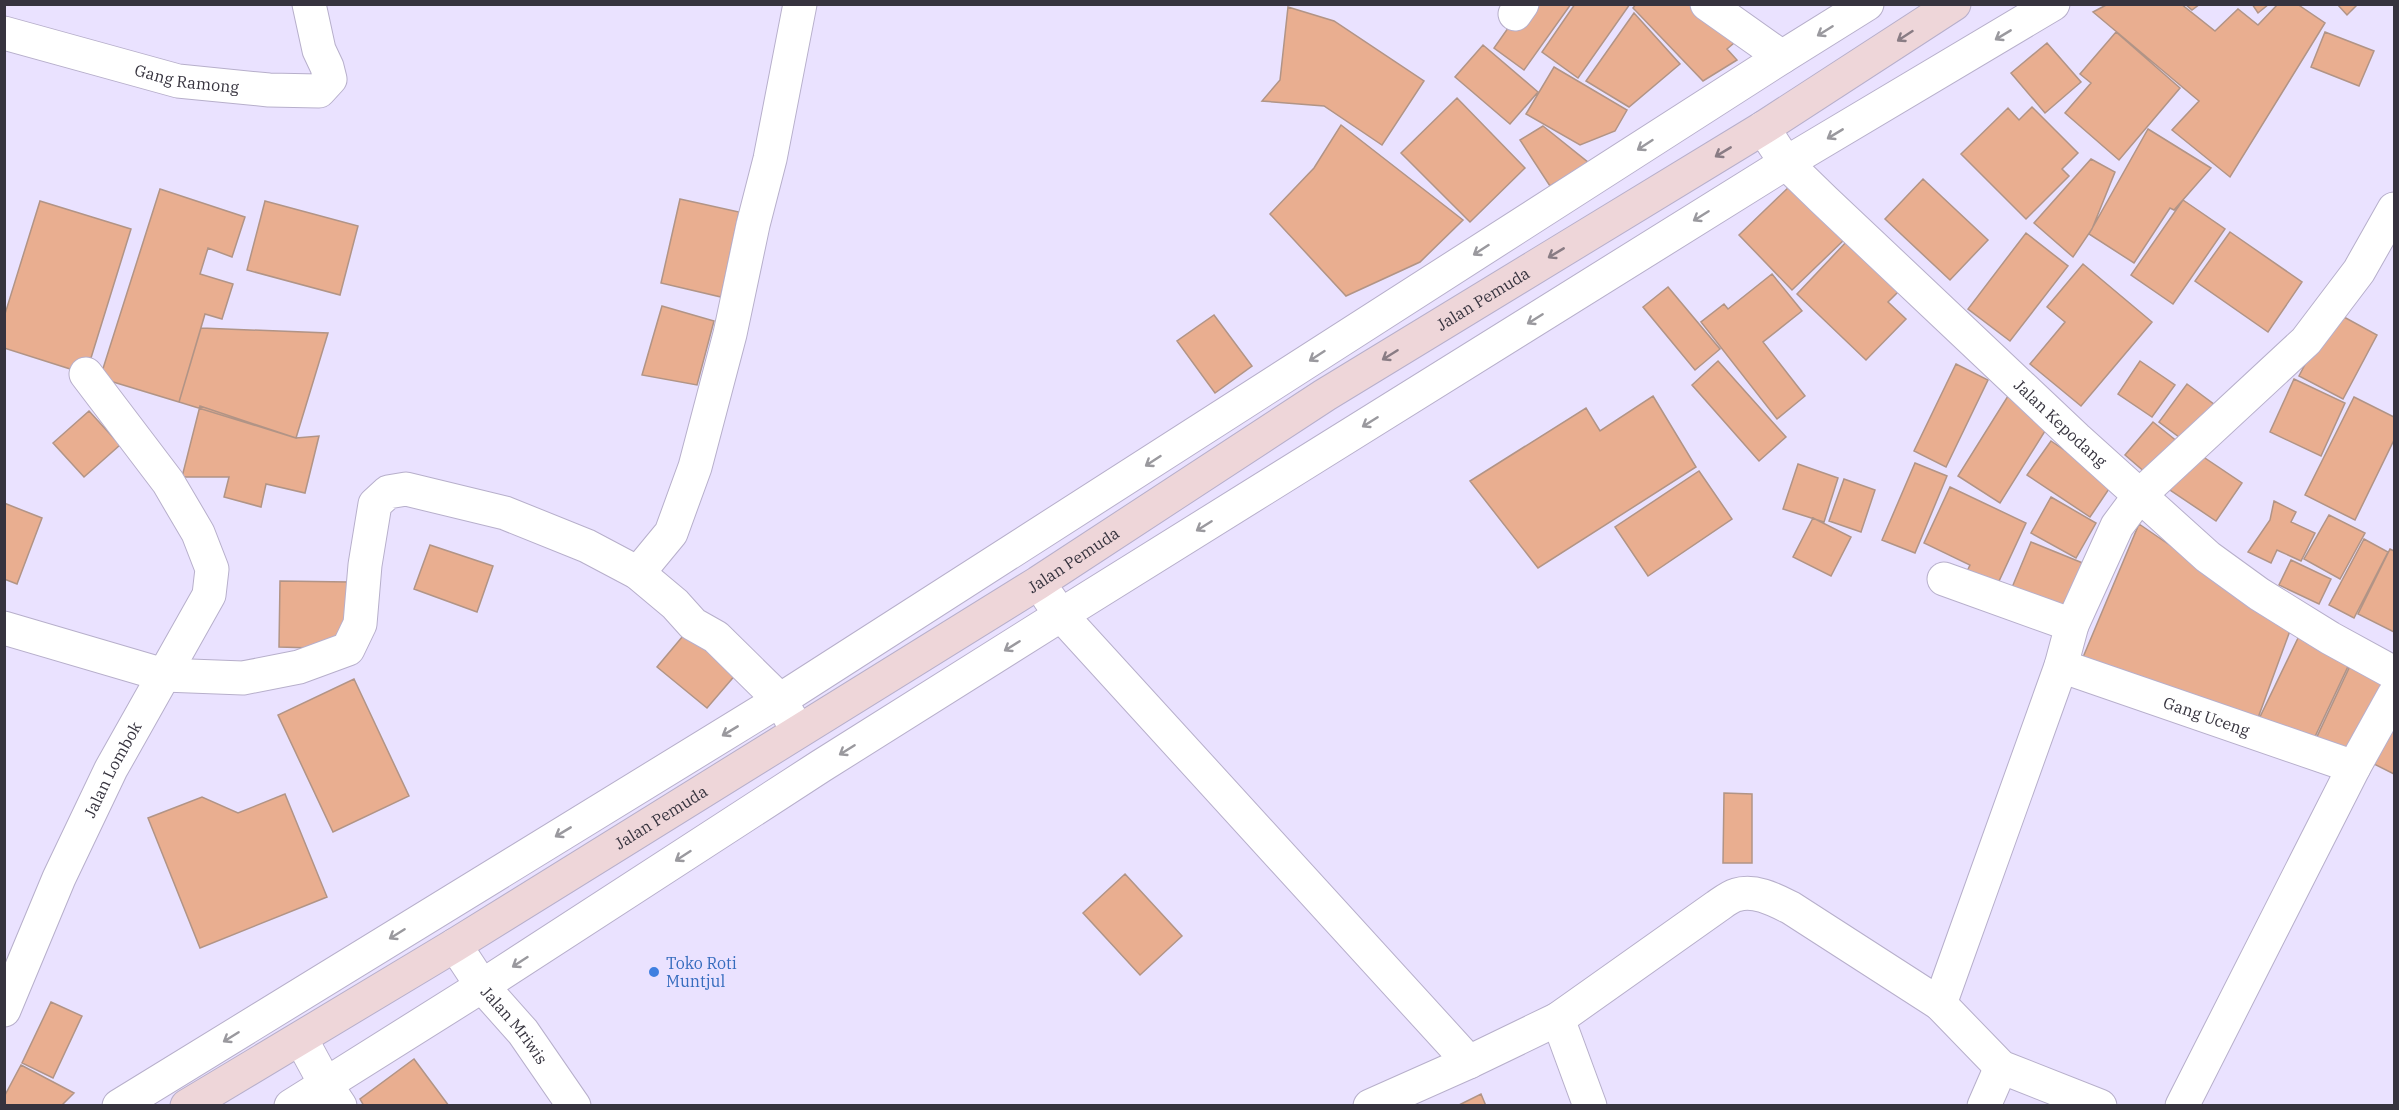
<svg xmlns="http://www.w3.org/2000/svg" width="2399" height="1110" font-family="'IBM Plex Serif',serif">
<rect width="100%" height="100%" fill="#eae2ff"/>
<path fill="#e9ae90" stroke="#b19486" stroke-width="1.5" d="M1525,4H1571L1524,70L1494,48Z
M1575,4H1630L1578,78L1542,52Z
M1636,4H1701L1741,37L1727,49L1737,60L1703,81L1633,8Z
M2108,4H2181L2215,31L2238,9L2258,25L2278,4H2297L2325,23L2230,177L2172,130L2199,101L2093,12Z
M2185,4H2200L2192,10Z
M2252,4H2269L2258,13Z
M2337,4H2358L2347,15Z
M1288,7L1334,21L1424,81L1382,145L1324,106L1262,101L1280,80Z
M1634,13L1680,64L1629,107L1586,81Z
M2116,32L2180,88L2119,160L2065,113L2091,83L2080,74Z
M2325,32L2374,51L2359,86L2311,67Z
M2047,43L2081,82L2045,113L2011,73Z
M1483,45L1538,92L1510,124L1455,77Z
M1554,67L1627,110L1615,131L1580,145L1526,114Z
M1457,98L1525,168L1470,222L1401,153Z
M2032,107L2078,153L2062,169L2069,176L2026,219L1961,154L2008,108L2019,120Z
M1341,125L1463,220L1420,262L1346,296L1270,214L1314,168Z
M1543,126L1589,163L1550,186L1520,140Z
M2148,129L2211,168L2174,210L2170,208L2134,263L2089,234Z
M2091,159L2115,172L2092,229L2073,257L2034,223Z
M1923,179L1988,240L1950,280L1885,219Z
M1793,183L1846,238L1792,290L1739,235Z
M160,189L245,217L232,257L208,248L200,274L233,284L222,319L205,314L179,402L100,378Z
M680,199L739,212L721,297L661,283Z
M2183,200L2225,229L2173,304L2131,275Z
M40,201L131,229L86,374L4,348V317Z
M265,201L358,226L340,295L247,270Z
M2230,232L2302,282L2268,332L2195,281Z
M2026,233L2068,266L2010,341L1968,309Z
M1848,240L1900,290L1888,302L1906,319L1866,360L1797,294Z
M2083,264L2152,322L2081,406L2030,364L2065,322L2047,307Z
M1772,274L1802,311L1763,342L1805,396L1777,419L1701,322L1724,304L1728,309Z
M1668,287L1720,349L1695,370L1643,307Z
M662,306L714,321L697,385L642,375Z
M2333,311L2377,335L2343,399L2299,376Z
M1214,315L1252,366L1215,393L1177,341Z
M201,328L328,333L296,438L179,402Z
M1718,361L1786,437L1759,461L1692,385Z
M2140,361L2175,385L2152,417L2118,394Z
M1956,364L1988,380L1946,467L1914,451Z
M2294,379L2345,403L2321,456L2270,432Z
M2187,384L2219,408L2191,446L2159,422Z
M1653,396L1696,467L1538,568L1470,481L1586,408L1600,431Z
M2008,396L2050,423L2000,503L1958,476Z
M2354,397L2394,417V440L2355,520L2305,495Z
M200,406L296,438L319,436L305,493L266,484L261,507L224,497L229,477H182Z
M89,411L120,445L84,477L53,443Z
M2153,422L2183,446L2154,480L2125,455Z
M2051,441L2113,483L2090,517L2027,475Z
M2193,450L2242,483L2216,521L2167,488Z
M1915,463L1947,476L1915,553L1882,540Z
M1798,464L1838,478L1824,522L1783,509Z
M1699,471L1732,519L1648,576L1615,527Z
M1844,479L1875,490L1861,532L1829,521Z
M1950,487L2026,523L1993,594L1963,580L1970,565L1924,543Z
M2051,497L2096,523L2076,558L2031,533Z
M2274,501L2296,512L2291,522L2315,533L2301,561L2277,550L2271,563L2248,552L2270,520Z
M4,503L42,518L17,584L4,579Z
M2329,515L2365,533L2340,579L2304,559Z
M1813,518L1851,537L1831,576L1793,557Z
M2139,524L2291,628L2255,726L2081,662Z
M2364,539L2388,552L2354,618L2329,605Z
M2031,542L2090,566L2068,622L2008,597Z
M430,545L493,566L477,612L414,589Z
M2390,549L2394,551V632L2358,614Z
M2291,560L2331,579L2319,604L2279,585Z
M280,581L349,582L348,649L279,647Z
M693,624L743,666L707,708L657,667Z
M2299,636L2351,660L2312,743L2259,719Z
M2351,664L2391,682L2355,760L2315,741Z
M354,679L409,796L333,832L278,715Z
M2394,713V774L2370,762Z
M1724,793L1752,794V863H1723Z
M285,794L327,897L200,948L148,818L202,797L238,813Z
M1125,874L1182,936L1140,975L1083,913Z
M51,1002L82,1016L53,1078L22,1063Z
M414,1059L449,1106H364L360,1099Z
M21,1065L74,1093L61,1106H4V1097Z
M1481,1094L1486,1106H1457Z"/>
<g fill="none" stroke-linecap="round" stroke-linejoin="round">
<defs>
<g id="minor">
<path d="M1707,4L1782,57"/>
<path d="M1515,14L1522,4"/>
<path id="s1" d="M4,33L178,81L269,90L319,91L330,79L327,67L319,50L309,4"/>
<path id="s2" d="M1763,128L1786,163L1824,200L2076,438L2208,557L2259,594L2330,638L2394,673"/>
<path d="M638,573L671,533L695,467L730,334L753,225L770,159L800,4"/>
<path d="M1944,579L2072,625"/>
<path d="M1049,598L1061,615L1469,1062"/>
<path d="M4,628L164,675L243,678L299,667L348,649L360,624L365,565L375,504L388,492L406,489L505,513L587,546L638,573L675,604L693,624L716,637L780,700L791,719"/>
<path id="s3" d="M2061,666L2354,767"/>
<path id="s4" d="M455,945L482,986L523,1032L574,1106"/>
<path d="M1940,1004L2061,666L2072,625L2117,526L2140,495L2306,341L2359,271L2394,209"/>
<path id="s5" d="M4,1010L59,878L111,769L209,595L212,569L198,533L168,482L86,374"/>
<path d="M1558,1019L1590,1106"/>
<path d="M301,1039L326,1085L340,1106"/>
<path d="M119,1106L780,700L1782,57L1867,4"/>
<path d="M291,1106L482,986L821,766L1061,615L1786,163L2053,4"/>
<path d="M1370,1106L1469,1062L1558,1019L1716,907C1722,903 1729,897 1736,895C1755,889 1775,900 1791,908L1940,1004L2001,1067L2100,1106"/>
<path d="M1984,1106L2001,1067"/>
<path d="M2182,1106L2354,767L2394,695"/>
</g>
<g id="secondary">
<path id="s6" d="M187,1106L455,945L1038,583L1325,395L1763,128L1954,4"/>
</g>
</defs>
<use href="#minor" stroke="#b7afcb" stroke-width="35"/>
<use href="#secondary" stroke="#b7afcb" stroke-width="35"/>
<use href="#minor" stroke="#fff" stroke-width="33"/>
<use href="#secondary" stroke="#eed6d9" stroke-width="33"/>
</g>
<defs><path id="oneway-shaft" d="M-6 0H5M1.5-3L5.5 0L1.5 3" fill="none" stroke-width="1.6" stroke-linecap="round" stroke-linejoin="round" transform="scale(1.5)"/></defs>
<g stroke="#9a999e">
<use href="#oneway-shaft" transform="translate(1825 31) rotate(148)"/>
<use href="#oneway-shaft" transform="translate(2003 35) rotate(149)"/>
<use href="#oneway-shaft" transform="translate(1835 134) rotate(149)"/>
<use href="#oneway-shaft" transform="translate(1645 145) rotate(147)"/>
<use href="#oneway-shaft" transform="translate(1701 216) rotate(148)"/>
<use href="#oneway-shaft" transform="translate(1481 250) rotate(147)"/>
<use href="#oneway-shaft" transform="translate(1535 319) rotate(148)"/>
<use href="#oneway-shaft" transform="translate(1317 356) rotate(147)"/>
<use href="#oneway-shaft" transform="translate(1370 422) rotate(148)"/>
<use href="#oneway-shaft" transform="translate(1153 461) rotate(147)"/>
<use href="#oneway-shaft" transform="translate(1204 526) rotate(148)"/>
<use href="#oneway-shaft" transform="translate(1012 646) rotate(148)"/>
<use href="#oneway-shaft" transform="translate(730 731) rotate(149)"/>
<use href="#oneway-shaft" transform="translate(847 750) rotate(148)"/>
<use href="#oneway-shaft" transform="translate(563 832) rotate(149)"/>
<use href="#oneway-shaft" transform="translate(683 856) rotate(147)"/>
<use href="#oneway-shaft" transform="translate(397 934) rotate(148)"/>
<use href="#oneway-shaft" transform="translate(520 962) rotate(147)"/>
<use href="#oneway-shaft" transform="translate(231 1037) rotate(148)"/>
</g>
<g stroke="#897c84">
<use href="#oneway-shaft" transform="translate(1905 36) rotate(147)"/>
<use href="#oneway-shaft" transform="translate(1723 152) rotate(149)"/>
<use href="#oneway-shaft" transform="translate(1556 253) rotate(149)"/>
<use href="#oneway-shaft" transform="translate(1390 355) rotate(148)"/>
</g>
<circle fill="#3f7fe0" stroke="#eae2ff" stroke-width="2" cx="654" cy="972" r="6"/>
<g text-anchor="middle" stroke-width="6" stroke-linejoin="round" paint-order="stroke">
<g font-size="16" fill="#36333e" stroke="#eae2ff">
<text dy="6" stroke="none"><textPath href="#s1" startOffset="189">Gang Ramong</textPath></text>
<text dy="6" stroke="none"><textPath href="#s6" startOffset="1527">Jalan Pemuda</textPath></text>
<text dy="6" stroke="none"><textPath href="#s2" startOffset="420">Jalan Kepodang</textPath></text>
<text dy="6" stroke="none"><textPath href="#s6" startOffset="1041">Jalan Pemuda</textPath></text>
<text dy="6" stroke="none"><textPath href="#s3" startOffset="154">Gang Uceng</textPath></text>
<text dy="6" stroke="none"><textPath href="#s5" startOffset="264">Jalan Lombok</textPath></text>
<text dy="6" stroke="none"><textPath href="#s6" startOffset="555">Jalan Pemuda</textPath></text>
<text dy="6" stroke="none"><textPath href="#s4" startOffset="100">Jalan Mriwis</textPath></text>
</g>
<g font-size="16" fill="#366cbe" stroke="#eae2ff" text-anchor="start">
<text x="666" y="969">Toko Roti<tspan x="666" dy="18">Muntjul</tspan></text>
</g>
</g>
<rect width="2399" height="1110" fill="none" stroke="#36333e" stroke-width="12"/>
</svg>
